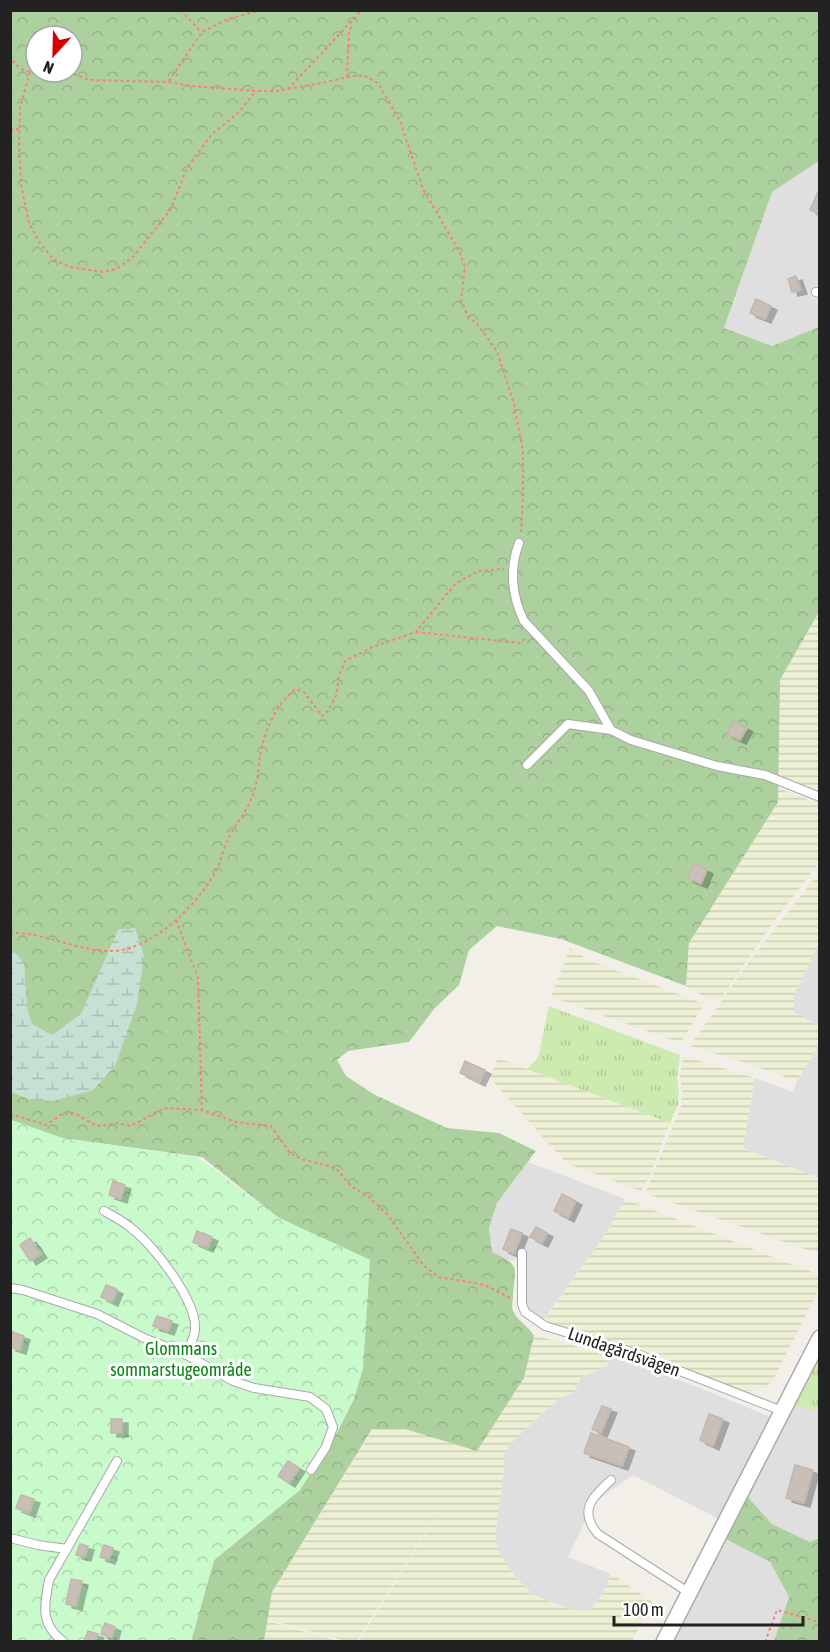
<svg xmlns="http://www.w3.org/2000/svg" width="830" height="1652" font-family="'Asap Condensed',sans-serif">
<defs>
<pattern id="farmland-rules" width="6" height="5" patternUnits="userSpaceOnUse" patternTransform="scale(1.5)"><rect width="6" height="5" fill="#eef0d5"/><path d="M0 2.5h6" fill="none" stroke="#ccceb7"/></pattern>
<pattern id="grass-tufts" width="24" height="20" patternUnits="userSpaceOnUse" patternTransform="scale(1.5)"><rect width="24" height="20" fill="#cdebb0"/><path d="M3 7l-1-3M5 7V3M7 7l1-3M15 17l-1-3M17 17v-4M19 17l1-3" fill="none" stroke="#b0c997"/></pattern>
<pattern id="forest-crowns" width="20" height="18" patternUnits="userSpaceOnUse" patternTransform="scale(1.5)"><rect width="20" height="18" fill="#add19e"/><path d="M2 6a3 3 0 1 1 6 0M12 15a3 3 0 1 1 6 0" fill="none" stroke="#95b388"/></pattern>
<pattern id="wetland-marsh" width="20" height="14" patternUnits="userSpaceOnUse" patternTransform="scale(1.5)"><rect width="20" height="14" fill="#c6e0d4"/><path d="M1 5h8M5 5V1M11 12h8M15 12V8" fill="none" stroke="#aac0b6"/></pattern>
<pattern id="park-crowns" width="20" height="18" patternUnits="userSpaceOnUse" patternTransform="scale(1.5)"><rect width="20" height="18" fill="#c8facc"/><path d="M2 6a3 3 0 1 1 6 0M12 15a3 3 0 1 1 6 0" fill="none" stroke="#acd6af"/></pattern>
<filter id="shadow"><feDropShadow dx="6" dy="4" stdDeviation="0" flood-color="#0004"/></filter>
</defs>
<rect width="100%" height="100%" fill="#f2efe9"/>
<path fill="#e0dfdf" d="M819,161V327L772,346L724,328L772,192Z
M819,949V1026L794,1013V995L816,950Z
M819,1041V1178L743,1148L755,1078L793,1092L797,1081L817,1049Z
M528,1162L625,1199L605,1235L539,1326L525,1318L519,1304L524,1257L511,1261L492,1252L489,1228L497,1203Z
M603,1355L655,1370L771,1417L719,1519L633,1475L594,1503L568,1557L611,1574L603,1594L590,1610L566,1608L532,1594L516,1578L499,1553L495,1535L504,1470L503,1456L508,1446L526,1428L557,1400L575,1391L581,1377L592,1373L608,1365Z
M794,1405L819,1412V1538L810,1542L772,1524L746,1495Z
M722,1537L770,1562L789,1597L774,1641L669,1642Z"/>
<path fill="url(#farmland-rules)" d="M819,612V797L778,781L780,680Z
M778,788L819,804V863L774,921L722,997L707,998L686,986L689,943L778,802Z
M819,872V949L816,950L794,995V1012L819,1026V1041L817,1049L797,1081L743,1062L690,1046L746,966Z
M570,948L589,960L704,1004L681,1043L551,997Z
M683,1056L755,1078L743,1148L819,1178V1254L645,1193L681,1107L682,1092L680,1077Z
M498,1058L670,1123L651,1173L641,1191L566,1163L490,1078Z
M625,1199L819,1275V1289L773,1380L768,1385L758,1390L748,1391L734,1388L660,1358L552,1325L548,1321L546,1317L605,1235Z
M534,1336L558,1341L603,1355L608,1365L581,1377L575,1391L557,1400L526,1428L508,1446L503,1456L504,1470L495,1535L499,1553L516,1578L532,1594L566,1608L590,1610L603,1594L611,1574L653,1602L632,1641H359L476,1452L357,1641H345L267,1619L272,1592L373,1429H405L477,1451L524,1378Z
M267,1621L338,1641L264,1642Z"/>
<path fill="url(#grass-tufts)" d="M549,1006L680,1055L677,1077L679,1091L678,1105L670,1123L527,1069L538,1058Z
M819,1356V1412L794,1405Z"/>
<path fill="url(#forest-crowns)" fill-rule="evenodd" d="M11,11H819V161L772,192L724,328L772,346L819,327V612L780,680L778,802L689,943L686,986L561,939L497,926L469,950L459,985L434,1009L409,1042L348,1051L337,1060L346,1076L375,1095L447,1128L499,1133L536,1151L497,1203L489,1228L492,1252C521,1265 515,1267 513,1296C513,1301 511,1306 513,1311C518,1322 529,1326 534,1336L524,1378L477,1451L405,1429H372L272,1592L264,1641H191L214,1560L300,1490L370,1260L279,1218L202,1157L62,1138L11,1120ZM36,36H72V72H36Z
M746,1495L772,1524L810,1542L819,1538V1641H774L789,1597L770,1562L722,1537Z"/>
<path fill="url(#wetland-marsh)" d="M135,928L144,956L137,1004L115,1066L93,1090L53,1101L29,1099L11,1092V949L24,962L27,1007L32,1024L52,1035L81,1014L118,930Z"/>
<path fill="url(#park-crowns)" d="M11,1120L62,1138L197,1157L279,1218L370,1260L363,1369L354,1399L337,1433L300,1490L214,1560L191,1641L11,1642Z"/>
<path fill="#c7bfb8" stroke="#c4b6ab" stroke-width="1.5" filter="url(#shadow)" d="M818,192H820V214L810,210Z
M796,276L801,290L792,292L788,279Z
M756,299L771,306L765,319L750,313Z
M734,721L747,728L740,740L727,734Z
M694,863L707,870L701,884L687,878Z
M465,1061L485,1070L479,1082L460,1073Z
M113,1181L125,1185L121,1199L109,1195Z
M562,1194L576,1201L568,1218L554,1211Z
M536,1227L547,1233L542,1243L530,1237Z
M511,1229L522,1233L514,1254L503,1249Z
M197,1231L212,1237L207,1248L193,1242Z
M30,1238L41,1254L30,1261L20,1245Z
M106,1285L117,1290L112,1302L101,1297Z
M157,1316L172,1321L168,1331L153,1326Z
M10,1331L24,1336L20,1350L10,1347Z
M602,1406L611,1409L601,1433L592,1429Z
M709,1414L723,1419L713,1446L700,1440Z
M111,1419H122V1433H111Z
M591,1433L629,1447L622,1466L584,1453Z
M288,1461L299,1468L289,1483L278,1476Z
M795,1465L813,1470L804,1503L786,1498Z
M21,1495L34,1499L29,1513L16,1508Z
M80,1544L88,1546L85,1557L76,1555Z
M104,1545L113,1548L109,1560L100,1557Z
M71,1579L82,1581L76,1606L66,1604Z
M105,1623L115,1627L112,1638L101,1634Z
M88,1631L98,1634L95,1642L84,1641Z"/>
<g fill="none" stroke-linecap="round" stroke-linejoin="round">
<defs>
<path id="service" d="M816,292L820,293
M519,543C509,569 512,597 524,621L589,691L611,730
M527,765L568,724L611,730L631,740L717,766L765,775L820,797
M104,1211C113,1216 123,1221 131,1228C153,1244 197,1301 195,1329C195,1337 189,1347 186,1355
M522,1253V1304L525,1312L545,1326L634,1353L782,1411
M10,1288L23,1290L97,1314L146,1339L183,1353L233,1381L254,1388L310,1397L326,1409L333,1427L326,1447L311,1470
M611,1480C592,1497 578,1511 598,1534L688,1592
M10,1538L38,1545L67,1549
M64,1642C40,1625 44,1606 49,1580L117,1461"/>
<path id="minor" d="M664,1642L820,1338"/>
</defs>
<use href="#service" stroke="#a9a9a9" stroke-width="10"/>
<use href="#minor" stroke="#a9a9a9" stroke-width="18"/>
<path stroke="#fa8072" stroke-width="2" stroke-dasharray="3 3" stroke-linecap="butt" d="M181,10L201,32
M10,55C19,74 30,72 49,72
M30,72L20,108L19,144L21,185L29,223L40,243L54,260L70,267L103,272L116,269L133,257L171,209L187,168L212,134L238,113L256,91
M68,72L89,80L168,82L193,86L256,91H276L288,89L362,10
M347,77L349,31L353,24
M169,81L202,32L228,19L261,10
M288,89L327,82L352,76H365L378,83L400,121L423,189L459,251L465,267L461,300L468,317L477,324L497,351L514,404L523,452V495L521,532
M10,130L19,129
M416,632L521,643L526,636
M176,920L198,978L202,1110
M10,933C46,932 78,952 113,951C154,949 199,904 217,869C221,861 222,852 226,844C234,826 248,810 254,792C258,780 258,767 260,756C264,732 276,703 296,689L304,692L322,716L328,711L336,696L339,676L345,661L375,646L416,632L455,584L478,571L504,569
M10,1114L46,1125L62,1114L74,1113L97,1126L118,1123L131,1126L165,1108L202,1110L236,1122L271,1126L290,1153L301,1159L336,1168L351,1186L369,1197L388,1215L424,1266L439,1277L485,1285L512,1299
M765,1642L777,1610L820,1622"/>
<use href="#service" stroke="#fff" stroke-width="8"/>
<use href="#minor" stroke="#fff" stroke-width="15"/>
</g>
<g text-anchor="middle" stroke-width="6" stroke-linejoin="round" paint-order="stroke">
<g font-size="18" fill="#0c8416" stroke="#fff">
<text x="181" y="1355">Glommans<tspan x="181" dy="21">sommarstugeområde</tspan></text>
</g>
<g font-size="18" fill="#222" stroke="#fff">
<text transform="translate(624 1352) rotate(19)" y="6">Lundagårdsvägen</text>
</g>
</g>
<rect width="830" height="1652" fill="none" stroke="#222222" stroke-width="24"/>
<g transform="translate(54 54) rotate(202)"><circle r="28" fill="#ffffff" stroke="#a7a7a7" stroke-width="1.5"/>
<path d="M0-4.5L10 22L0 15L-10 22Z" fill="#d40000"/>
<text y="-9" font-size="16" font-weight="bold" text-anchor="middle" fill="#222222">N</text>
</g>
<path d="M614 1616v9h189v-9" fill="none" stroke="#222222" stroke-width="3"/>
<text x="623" y="1616" font-size="18" fill="#222222" stroke="#ffffff" stroke-width="4.5" paint-order="stroke">100 m</text>
</svg>
